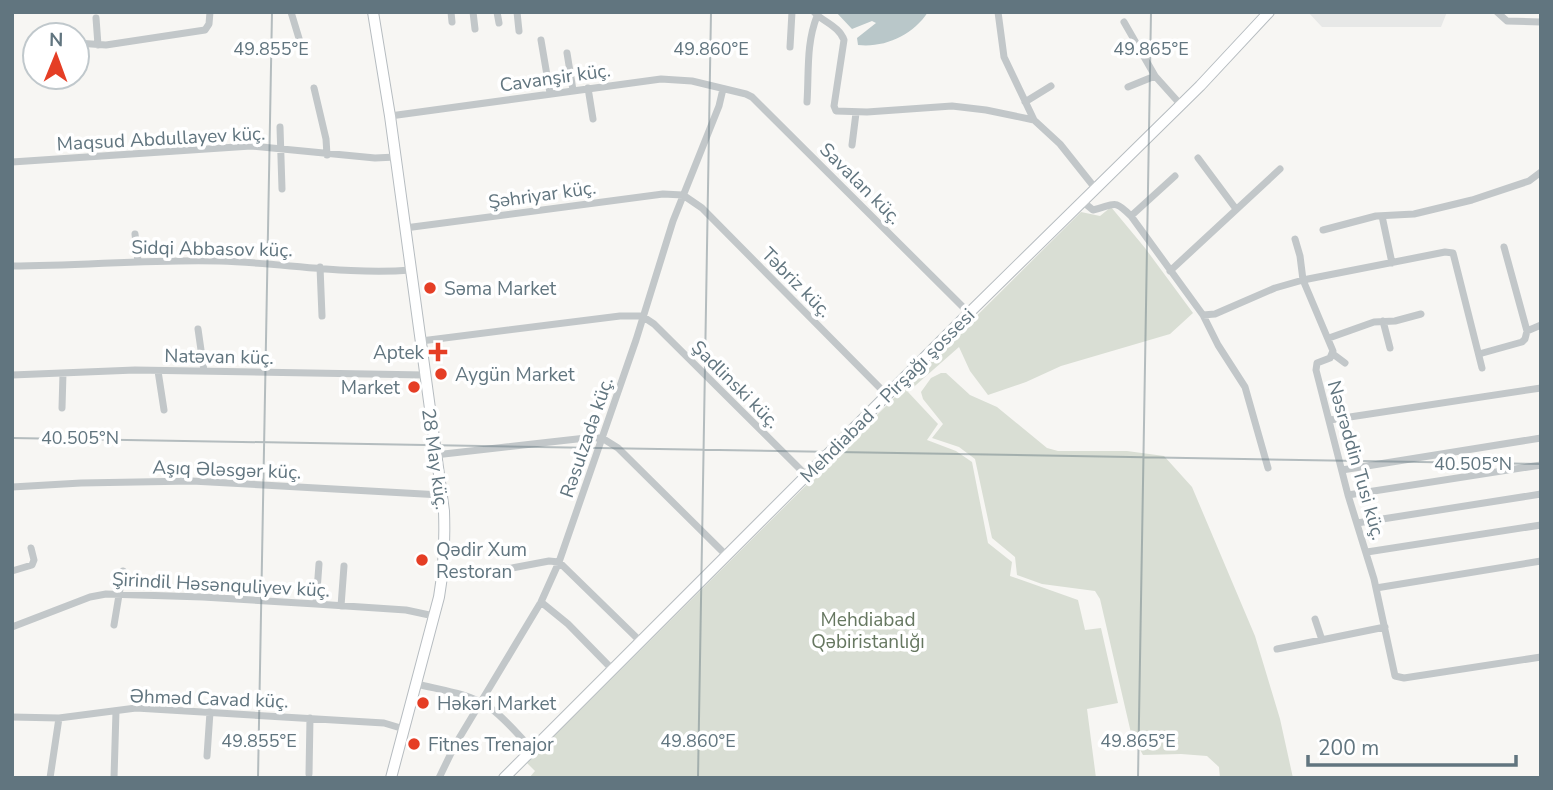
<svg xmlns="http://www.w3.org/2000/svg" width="1553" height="790" font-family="'Nunito Sans',sans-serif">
<rect width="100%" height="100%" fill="#f7f6f3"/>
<path fill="#e7e8e7" d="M1308,12H1447L1441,27H1322Z"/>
<path fill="#d9ded4" d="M1111,207L1145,248L1193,313L1170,334L1061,366L1026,382L988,395L970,371L959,347L908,392L938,424L927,440L956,451L972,462L988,543L1012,562L1010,576L1078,600L1085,630L1101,628L1118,703L1087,709L1096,778H529L535,771L527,763L1081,212L1100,216Z
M941,373H946L970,395L997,407L1047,448L1058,451H1127L1164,456L1192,487L1255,636L1280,719L1293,778H1220L1219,767L1207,756L1181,754L1143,755L1131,733L1100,599L1095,591L1042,584L1017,575L1015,557L992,538L975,459L959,447L932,438L943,424L923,399L921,392L931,378Z"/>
<path fill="#b9c7c9" d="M836,12H928C913,35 885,48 858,45L857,38L876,23L872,21L852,29Z"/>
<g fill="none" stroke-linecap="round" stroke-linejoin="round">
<defs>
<path id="secondary" d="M373,12L390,116L444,511C445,540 444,568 439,597L391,778
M504,778L969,313L1200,86L1269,12"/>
</defs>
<use href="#secondary" stroke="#b6bcc0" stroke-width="12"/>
<path stroke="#c2c7c9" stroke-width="7" d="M291,12L301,45
M451,12L452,22
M473,12L475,29
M497,12L499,23
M517,12L519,31
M814,12C823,22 839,26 844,40L834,106L836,111L867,112L952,106L986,110L1034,120L1060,144L1095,188
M998,12L1004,57L1034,120
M1497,12L1507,21L1541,22
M96,18L98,45
M1124,22L1155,76L1181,105
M541,40L550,93
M77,43L106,45L205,30L209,24L210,12
M790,47L792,12
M567,53L573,90
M1128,87L1155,76
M314,88L326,139L327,155
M588,88L593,119
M807,102C809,72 806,44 817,16
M1025,102L1051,86
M390,116L661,79L692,81L746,94L752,97L969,313
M280,127L282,189
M852,145L856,113
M1198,158L1236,209
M12,162L251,146L375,158L396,157
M1082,201L1093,210C1115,205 1113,198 1131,216L1203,315L1215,314L1275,288L1303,280L1333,351L1330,358L1317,363L1316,370L1348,495L1374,579L1395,676L1404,678L1541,657
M1131,216L1175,176
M1382,216L1392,263
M405,228L663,194L683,195L702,208L887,395
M1323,230L1376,216L1414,214L1472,200L1529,181L1541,172
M135,234L138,261
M1295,239L1300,256L1303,280L1445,252L1453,253L1482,368
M1504,247L1527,331
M12,266C82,266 150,259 220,261C283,263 348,275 411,270
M320,267L322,316
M1170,271L1280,169
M1203,315L1218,345L1245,387L1268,468
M1383,321L1390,348
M198,329L204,371
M1329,338L1374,322L1395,321L1421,314
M421,341L620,316H642L654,324L806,475
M1333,354L1345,363
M1479,354L1522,342L1525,339L1527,331L1541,325
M158,371L164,410
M12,375L135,370L425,375
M62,408L63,373
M1330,420L1541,388
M435,455L586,438H602L618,448L726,555
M1342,470L1541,438
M12,487L81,483L192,481L441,495
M1348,495L1541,465
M1357,523L1541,494
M1367,552L1541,525
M12,571L32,565L34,560L31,548
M444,571L512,568L549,561L559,562L640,641
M1376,588L1541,561
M541,602L568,624L612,669
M316,604L319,564
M341,606L344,566
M1315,619L1322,640
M114,625L123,571
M12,627L90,597L106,594L203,597L316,604L406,610L434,616
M1277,649L1385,627
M417,684C441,690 468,693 489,707C505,718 519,736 532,749
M12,717L59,718L136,708L384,723L404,729
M207,756L210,712
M309,774L310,718
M50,778L59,718
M114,778L116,711
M439,778L455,745L541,602L559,562L636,340L673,221L719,106L723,89"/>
<use href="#secondary" stroke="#fff" stroke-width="10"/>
</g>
<path fill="none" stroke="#61757f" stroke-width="2" stroke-opacity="0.45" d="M12,438L1541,464M258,778L272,12M698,778L711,12M1138,778L1151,12"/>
<g fill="#e53e25" stroke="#fff" stroke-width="2.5">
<circle cx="430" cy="288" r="7"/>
<path d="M434.5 341.5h7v7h7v7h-7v7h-7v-7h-7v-7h7z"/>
<circle cx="441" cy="374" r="7"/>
<circle cx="414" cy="387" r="7"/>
<circle cx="422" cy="560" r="7"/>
<circle cx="423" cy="703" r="7"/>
<circle cx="414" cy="744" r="7"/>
</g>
<g text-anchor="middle" stroke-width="7" stroke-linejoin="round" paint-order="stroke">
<g font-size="19" fill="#61757f" stroke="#fff">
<text transform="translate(555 77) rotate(-8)" y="7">Cavanşir küç.</text>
<text transform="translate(161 138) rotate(-3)" y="7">Maqsud Abdullayev küç.</text>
<text transform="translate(861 183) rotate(45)" y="7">Savalan küç.</text>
<text transform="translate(542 194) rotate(-8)" y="7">Şəhriyar küç.</text>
<text transform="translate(212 248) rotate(1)" y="7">Sidqi Abbasov küç.</text>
<text transform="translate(797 282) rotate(45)" y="7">Təbriz küç.</text>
<text transform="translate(219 356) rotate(1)" y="7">Natəvan küç.</text>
<text transform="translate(736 384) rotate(45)" y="7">Şadlinski küç.</text>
<text transform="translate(887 395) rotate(-45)" y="7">Mehdiabad - Pirşağı şossesi</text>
<text transform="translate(586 437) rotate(-71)" y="7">Rəsulzadə küç.</text>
<text transform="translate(436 459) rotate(82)" y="7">28 May küç.</text>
<text transform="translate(1357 460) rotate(74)" y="7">Nəsrəddin Tusi küç.</text>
<text transform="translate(227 469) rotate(2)" y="7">Aşıq Ələsgər küç.</text>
<text transform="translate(221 584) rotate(3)" y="7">Şirindil Həsənquliyev küç.</text>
<text transform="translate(209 698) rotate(2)" y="7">Əhməd Cavad küç.</text>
</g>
<g font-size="19" fill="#61757f" stroke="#fff" text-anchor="start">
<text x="444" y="295">Səma Market</text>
<text x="424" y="359" text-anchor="end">Aptek</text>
<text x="455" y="381">Aygün Market</text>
<text x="400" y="394" text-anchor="end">Market</text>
<text x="436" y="556">Qədir Xum<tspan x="436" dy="22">Restoran</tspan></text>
<text x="437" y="710">Həkəri Market</text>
<text x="428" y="751">Fitnes Trenajor</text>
</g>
<g font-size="19" fill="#667760" stroke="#fff">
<text x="868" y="626">Mehdiabad<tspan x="868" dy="22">Qəbiristanlığı</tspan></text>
</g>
</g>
<g font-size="18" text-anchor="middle" fill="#61757f" stroke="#fff" stroke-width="7" stroke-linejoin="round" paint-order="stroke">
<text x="271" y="55">49.855°E</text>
<text x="711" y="55">49.860°E</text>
<text x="1151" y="55">49.865°E</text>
<text x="80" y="444">40.505°N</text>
<text x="1473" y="470">40.505°N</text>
<text x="259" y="747">49.855°E</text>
<text x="698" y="747">49.860°E</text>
<text x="1138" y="747">49.865°E</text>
</g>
<rect width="1553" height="790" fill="none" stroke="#61757f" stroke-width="28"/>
<g transform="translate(56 56) rotate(1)"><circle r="33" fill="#ffffff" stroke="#c0c8cc" stroke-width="2"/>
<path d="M0-5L12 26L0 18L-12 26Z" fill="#e53e25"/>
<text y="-10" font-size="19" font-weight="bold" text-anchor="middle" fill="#61757f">N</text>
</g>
<path d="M1308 755v10h208v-10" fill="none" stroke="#61757f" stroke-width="3.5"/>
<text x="1318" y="755" font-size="21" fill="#61757f" stroke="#ffffff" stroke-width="5" paint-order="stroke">200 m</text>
</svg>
